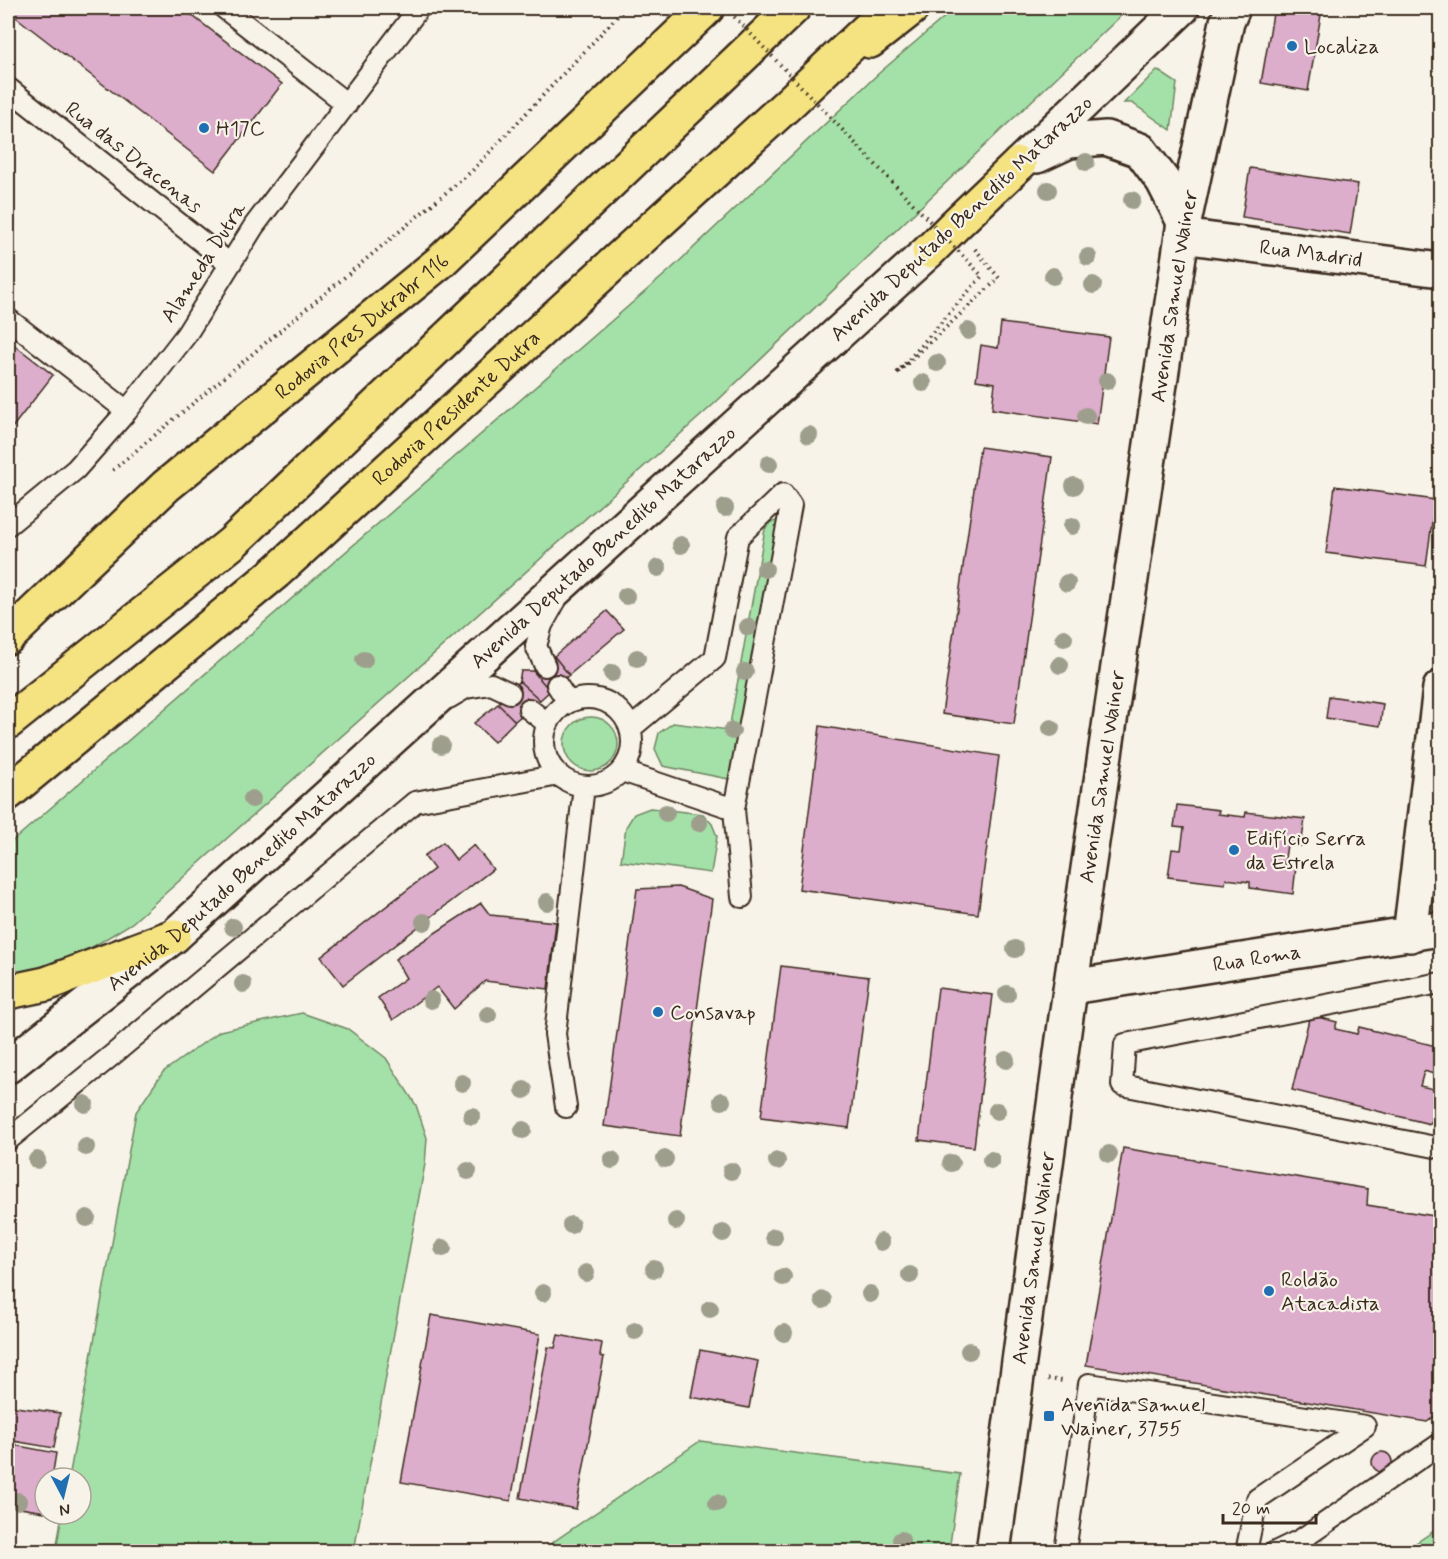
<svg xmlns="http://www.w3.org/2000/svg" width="1448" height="1559" font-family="Mynerve,sans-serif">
<rect width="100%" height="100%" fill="#f7f3e8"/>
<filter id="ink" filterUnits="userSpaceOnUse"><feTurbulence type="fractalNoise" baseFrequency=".0167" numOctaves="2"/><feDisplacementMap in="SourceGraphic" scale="12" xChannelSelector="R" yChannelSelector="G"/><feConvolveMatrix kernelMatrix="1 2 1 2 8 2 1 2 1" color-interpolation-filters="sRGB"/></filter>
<g filter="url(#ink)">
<path fill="#a4e1a8" stroke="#708663" stroke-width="1.5" d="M955,8H1129L714,404L132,923L68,962L8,975V845L670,270L878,74Z
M1157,70L1177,83L1171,130L1132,103H1124Z
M778,521L734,780L663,766L655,749L659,733L673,723L729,730L765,529L771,522Z
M564 744a27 27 0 1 1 54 0a27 27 0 1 1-54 0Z
M650,808L703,814L712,824L717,836L711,873L621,861L626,827L634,814Z
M302,1013L348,1029L386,1058L416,1105L427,1138L425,1164L354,1551H58L57,1545L62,1514H81V1478H69L136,1112L163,1072L220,1031Z
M700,1441L960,1474L949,1551H540Z
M1440,1527V1551H1404Z"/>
<path fill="#ddadcc" stroke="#3b2a1e" stroke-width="1.5" d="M8,8H182L282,84L215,171L8,11Z
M1274,8L1322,9L1308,91L1261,83Z
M1250,168L1358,184L1350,234L1242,217Z
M1001,323L1109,337L1097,424L992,409L995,383L976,380L981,345L998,348Z
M8,340L53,375L8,433Z
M980,447L1052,457L1014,724L942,714Z
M1335,486L1435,500L1426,566L1326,553Z
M607,611L624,629L569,675L554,656Z
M554,656L569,675L550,691L533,671Z
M521,671H533L550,691L540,700L519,681Z
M519,681L540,700L515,721L498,704Z
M1329,696L1383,704L1380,726L1326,718Z
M498,704L515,721L494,742L474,723Z
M820,726L999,756L978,914L799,889Z
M1177,805L1219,810L1218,814L1245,817L1246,812L1305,819L1301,846L1287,845L1284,865L1296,866L1293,894L1250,888V882L1226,879L1225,884L1168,877L1172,849L1181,850L1184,828L1174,827Z
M443,842L456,860L474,845L493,869L343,985L321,957L434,869L424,856Z
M678,887L712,899L680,1136L604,1126L637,889Z
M481,903L490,915L556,922L548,989L485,981L454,1009L437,987L393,1020L378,998L406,978L395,959Z
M781,966L869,977L849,1128L761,1117Z
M938,988L993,995L974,1147L919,1140Z
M1310,1015L1337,1022L1335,1029L1357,1034L1359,1027L1440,1047V1076L1424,1071L1420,1086L1438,1090L1430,1124L1292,1090Z
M1123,1148L1368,1189L1367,1205L1440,1217V1412L1427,1422L1086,1365Z
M431,1315L540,1334L511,1501L401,1482Z
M558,1335L602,1343L600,1356L604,1357L576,1509L520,1498L548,1347L555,1348Z
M700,1350L758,1361L749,1408L691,1397Z
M8,1406L60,1413L54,1448L8,1440Z
M8,1444L56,1453L52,1478H45V1512L8,1506Z
M1372 1462a10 10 0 1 1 20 0a10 10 0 1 1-20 0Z"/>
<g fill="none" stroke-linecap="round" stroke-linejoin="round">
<defs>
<path id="service" d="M224,8L347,104
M8,88L230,264
M8,319L127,411
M8,525L76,469L127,411L186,335L254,226L419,8
M545,666L536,646L542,625L556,600
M557,685L568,702
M449,698L466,688L491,684L510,693
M544 742a44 44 0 1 1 88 0a44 44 0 1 1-88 0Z
M529,709L547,723
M631,728L715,658L738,537L783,494L791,505L734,809
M622,771L734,809L742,897
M1440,983L1125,1044L1122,1085L1440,1148
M566,1107L555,1034L584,786
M8,1140L116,1052L415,802L559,775
M1065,1552L1089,1384L1365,1426L1257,1499L1246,1552
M1275,1552L1302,1539L1440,1444"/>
<g id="minor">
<path id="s1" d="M1182,236L1440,270"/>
<path d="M1410,935L1440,688"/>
</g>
<g id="secondary">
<path d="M1037,156L1069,141L1106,138L1140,150L1163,181L1184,222"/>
<path d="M1019,164L1182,8"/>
<path id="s2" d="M1071,987L1440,929"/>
<path id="s3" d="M8,1066L174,936L929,251"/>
<path id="s4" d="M993,1552L1066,1017L1184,222L1227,22L1233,8"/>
</g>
<g id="primary">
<path d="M870,41L912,8"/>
<path d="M929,251L955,225L1019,164"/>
<path id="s5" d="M8,637L166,486L440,262L707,8"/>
</g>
<g id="motorway">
<path d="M8,722L232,543L793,8"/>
<path id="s6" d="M8,793L276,572L786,106L890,8"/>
<path d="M8,992L46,984L174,936"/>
</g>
</defs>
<use href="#service" stroke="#3b2a1e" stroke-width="24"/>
<use href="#minor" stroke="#3b2a1e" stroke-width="38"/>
<use href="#secondary" stroke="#3b2a1e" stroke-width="38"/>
<use href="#primary" stroke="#3b2a1e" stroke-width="38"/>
<use href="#motorway" stroke="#3b2a1e" stroke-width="38"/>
<path stroke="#3b2a1e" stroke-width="4" stroke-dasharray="1.5 4.5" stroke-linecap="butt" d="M975,249L999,278
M113,470L472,171L625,8
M1048,1379L1064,1381"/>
<use href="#service" stroke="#f7f3e8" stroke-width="20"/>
<use href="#minor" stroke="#f7f3e8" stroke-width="33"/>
<use href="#secondary" stroke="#f7f3e8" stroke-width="33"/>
<use href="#primary" stroke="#f5e382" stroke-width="33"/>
<use href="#motorway" stroke="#f5e382" stroke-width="33"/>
<path stroke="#3b2a1e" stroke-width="4" stroke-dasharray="1.5 4.5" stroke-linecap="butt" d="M726,8L982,276L896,374L999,278"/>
</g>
<g fill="#9e9e8c">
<circle cx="1086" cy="162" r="9"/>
<circle cx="1048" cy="190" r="9"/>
<circle cx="1132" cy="200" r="9"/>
<circle cx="1088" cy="257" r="9"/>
<circle cx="1053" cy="276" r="9"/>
<circle cx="1093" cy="285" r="9"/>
<circle cx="968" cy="331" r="9"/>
<circle cx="937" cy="363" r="9"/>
<circle cx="1107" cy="381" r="9"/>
<circle cx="923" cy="383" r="9"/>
<circle cx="1086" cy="416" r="9"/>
<circle cx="809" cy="435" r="9"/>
<circle cx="769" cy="464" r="9"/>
<circle cx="1074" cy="486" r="9"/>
<circle cx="725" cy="508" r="9"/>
<circle cx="1072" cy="526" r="9"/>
<circle cx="681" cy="545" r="9"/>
<circle cx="658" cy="568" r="9"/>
<circle cx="765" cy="569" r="9"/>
<circle cx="1067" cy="583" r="9"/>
<circle cx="626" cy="596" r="9"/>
<circle cx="748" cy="627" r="9"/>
<circle cx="1064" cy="638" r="9"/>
<circle cx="637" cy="658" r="9"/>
<circle cx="364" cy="660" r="9"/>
<circle cx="1060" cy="665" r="9"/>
<circle cx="745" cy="672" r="9"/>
<circle cx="612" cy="673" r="9"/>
<circle cx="1051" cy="728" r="9"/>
<circle cx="732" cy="731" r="9"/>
<circle cx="441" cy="745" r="9"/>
<circle cx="252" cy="799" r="9"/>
<circle cx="666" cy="813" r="9"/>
<circle cx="699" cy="823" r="9"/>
<circle cx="547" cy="902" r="9"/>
<circle cx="424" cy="922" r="9"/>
<circle cx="233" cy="927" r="9"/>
<circle cx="1015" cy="949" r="9"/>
<circle cx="243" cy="984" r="9"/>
<circle cx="1007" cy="994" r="9"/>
<circle cx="431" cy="1000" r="9"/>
<circle cx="488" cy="1015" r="9"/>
<circle cx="1006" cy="1060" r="9"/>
<circle cx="462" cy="1083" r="9"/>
<circle cx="524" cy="1090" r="9"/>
<circle cx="722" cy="1101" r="9"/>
<circle cx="85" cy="1104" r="9"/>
<circle cx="997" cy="1111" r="9"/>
<circle cx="472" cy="1116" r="9"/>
<circle cx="523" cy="1130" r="9"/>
<circle cx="86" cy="1147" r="9"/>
<circle cx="1109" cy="1154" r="9"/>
<circle cx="665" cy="1159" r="9"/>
<circle cx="37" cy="1160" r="9"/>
<circle cx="612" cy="1160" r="9"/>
<circle cx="991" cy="1160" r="9"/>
<circle cx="777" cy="1161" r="9"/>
<circle cx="951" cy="1163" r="9"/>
<circle cx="468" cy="1171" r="9"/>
<circle cx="731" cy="1171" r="9"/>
<circle cx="87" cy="1218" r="9"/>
<circle cx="676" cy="1221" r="9"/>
<circle cx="571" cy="1225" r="9"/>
<circle cx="723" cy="1233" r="9"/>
<circle cx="774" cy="1237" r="9"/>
<circle cx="881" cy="1242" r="9"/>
<circle cx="443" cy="1248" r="9"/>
<circle cx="654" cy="1269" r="9"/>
<circle cx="586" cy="1273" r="9"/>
<circle cx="910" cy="1275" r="9"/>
<circle cx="783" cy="1277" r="9"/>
<circle cx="543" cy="1293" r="9"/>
<circle cx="870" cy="1294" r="9"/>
<circle cx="823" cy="1300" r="9"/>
<circle cx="710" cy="1309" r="9"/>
<circle cx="635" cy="1331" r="9"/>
<circle cx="784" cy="1333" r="9"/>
<circle cx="969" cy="1351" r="9"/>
<circle cx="18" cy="1501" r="9"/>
<circle cx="717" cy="1503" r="9"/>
<circle cx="901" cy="1540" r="9"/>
</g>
</g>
<g fill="#1f6fb2" stroke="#f7f3e8" stroke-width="2">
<circle cx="1292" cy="46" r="6"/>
<circle cx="204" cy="128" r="6"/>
<circle cx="1234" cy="850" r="6"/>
<circle cx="658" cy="1012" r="6"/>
<circle cx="1269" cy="1291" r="6"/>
<rect x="1043" y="1410" width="12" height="12" rx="3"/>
</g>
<g text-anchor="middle" stroke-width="4.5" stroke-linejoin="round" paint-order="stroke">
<g font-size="21" fill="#3b2a1e" stroke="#f7f3e8" text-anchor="start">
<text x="1304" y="53">Localiza</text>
<text x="216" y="135">H17C</text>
<text x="1246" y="845">Edifício Serra<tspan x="1246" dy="24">da Estrela</tspan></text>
<text x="670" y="1019">Consavap</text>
<text x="1281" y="1286">Roldão<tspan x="1281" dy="24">Atacadista</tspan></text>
<text x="1061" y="1411">Avenida Samuel<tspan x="1061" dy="24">Wainer, 3755</tspan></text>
</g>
<g font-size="21" fill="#3b2a1e" stroke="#f7f3e8">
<text transform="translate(134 157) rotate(38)" y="7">Rua das Dracenas</text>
<text transform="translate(961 218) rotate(-43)" y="7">Avenida Deputado Benedito Matarazzo</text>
<text dy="7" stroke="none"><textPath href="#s1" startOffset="130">Rua Madrid</textPath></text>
<text transform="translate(203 262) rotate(-57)" y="7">Alameda Dutra</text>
<text dy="7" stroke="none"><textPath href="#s4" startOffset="1269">Avenida Samuel Wainer</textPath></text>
<text dy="7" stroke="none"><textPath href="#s5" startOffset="471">Rodovia Pres Dutrabr 116</textPath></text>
<text dy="7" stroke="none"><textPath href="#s6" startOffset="591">Rodovia Presidente Dutra</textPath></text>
<text dy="7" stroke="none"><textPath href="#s3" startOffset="790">Avenida Deputado Benedito Matarazzo</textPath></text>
<text dy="7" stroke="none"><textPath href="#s4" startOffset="783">Avenida Samuel Wainer</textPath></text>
<text dy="7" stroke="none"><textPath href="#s3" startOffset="304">Avenida Deputado Benedito Matarazzo</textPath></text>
<text dy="7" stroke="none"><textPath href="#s2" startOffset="188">Rua Roma</textPath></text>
<text dy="7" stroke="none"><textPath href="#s4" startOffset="297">Avenida Samuel Wainer</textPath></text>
</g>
</g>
<rect width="1448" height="1559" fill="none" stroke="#f7f3e8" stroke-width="30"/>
<rect x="15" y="15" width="1418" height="1529" fill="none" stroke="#3b2a1e" stroke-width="2" filter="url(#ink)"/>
<g transform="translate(63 1496) rotate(173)"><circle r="28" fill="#f7f3e8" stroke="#aca397" stroke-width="1.5"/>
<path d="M0-4.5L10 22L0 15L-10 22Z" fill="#1f6fb2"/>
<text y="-9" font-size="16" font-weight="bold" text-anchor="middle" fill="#3b2a1e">N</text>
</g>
<path d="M1223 1514v9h93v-9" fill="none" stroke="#3b2a1e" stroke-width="3"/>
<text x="1232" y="1514" font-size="18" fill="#3b2a1e" stroke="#f7f3e8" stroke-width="4.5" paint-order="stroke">20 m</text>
</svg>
